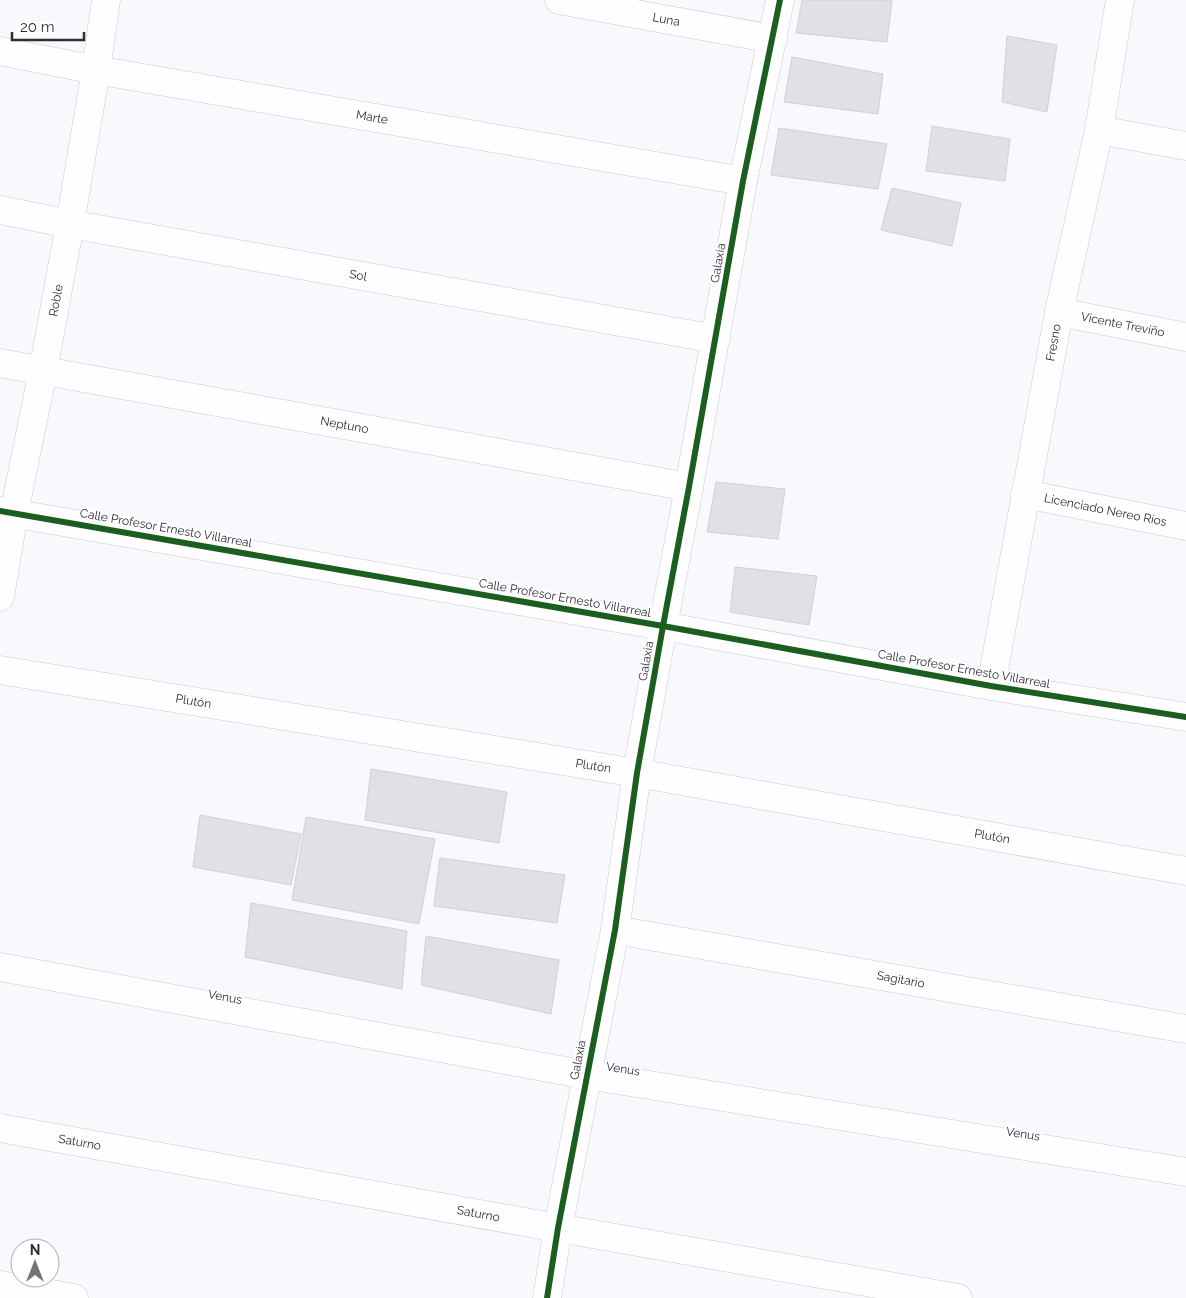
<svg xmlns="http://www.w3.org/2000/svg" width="1186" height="1298" font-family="Raleway,sans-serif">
<rect width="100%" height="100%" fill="#f9f8fc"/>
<path fill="#e2dfe7" stroke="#d1d0d5" d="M802,0H883L892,1L887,42L796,33Z
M1007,36L1057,45L1047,112L1002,102Z
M792,57L883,74L878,114L784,102Z
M932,126L1010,139L1005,181L926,171Z
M779,128L887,144L878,189L771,175Z
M892,188L961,203L952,246L881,230Z
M716,482L785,489L778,539L707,532Z
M735,567L817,576L809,625L730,612Z
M371,769L507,792L499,843L365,820Z
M200,815L301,834L291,885L193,867Z
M306,817L435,839L419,924L292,900Z
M440,858L565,875L557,923L434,906Z
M251,903L407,931L402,989L245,957Z
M426,936L559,960L551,1014L421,985Z"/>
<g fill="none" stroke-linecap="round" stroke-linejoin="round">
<defs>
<g id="minor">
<path id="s1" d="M559,0L773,39"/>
<path id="s2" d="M0,51L96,70L743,181"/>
<path d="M1099,130L1186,146"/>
<path id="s3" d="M0,210L70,224L716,339"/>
<path id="s4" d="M1059,312L1186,337"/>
<path id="s5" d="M0,363L689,487"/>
<path id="s6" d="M1025,494L1186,526"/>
<path d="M0,511L663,626L991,686L1186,717"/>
<path id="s7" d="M0,597L14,513L43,371L70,224L96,70L106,0"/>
<path id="s8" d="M0,670L637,773L1186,871"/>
<path id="s9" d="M991,686L1059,312L1099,130L1120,0"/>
<path id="s10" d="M615,930L1186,1029"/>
<path d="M0,967L587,1075L1186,1172"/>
<path id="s11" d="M0,1128L558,1228L958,1298"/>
<path d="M0,1285L74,1298"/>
<path d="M547,1298L558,1228L615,930L637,773L663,626L689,487L743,181L780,0"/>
</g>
</defs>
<use href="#minor" stroke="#cccacf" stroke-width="29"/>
<use href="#minor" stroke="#fefeff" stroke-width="28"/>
<defs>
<path id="cycleway" d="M0,511L663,626L991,686L1186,717
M547,1298L558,1228L615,930L637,773L663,626L689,487L743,181L780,0"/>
</defs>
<use href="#cycleway" stroke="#fff" stroke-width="9"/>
<use href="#cycleway" stroke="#1b5e20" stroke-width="6"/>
</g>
<g text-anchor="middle" stroke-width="4" stroke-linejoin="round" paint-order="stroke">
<g font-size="12" fill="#2f2c34" stroke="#fff">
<text dy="4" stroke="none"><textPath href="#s1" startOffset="109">Luna</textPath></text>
<text dy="4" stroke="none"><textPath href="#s2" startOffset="378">Marte</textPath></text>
<text transform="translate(718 263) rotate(-80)" y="4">Galaxia</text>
<text dy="4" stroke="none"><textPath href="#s3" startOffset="364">Sol</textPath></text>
<text dy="4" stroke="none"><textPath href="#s7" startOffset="302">Roble</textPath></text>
<text dy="4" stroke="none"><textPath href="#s4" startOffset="65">Vicente Treviño</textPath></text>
<text dy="4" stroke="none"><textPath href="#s9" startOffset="349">Fresno</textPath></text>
<text dy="4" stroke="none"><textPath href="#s5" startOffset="350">Neptuno</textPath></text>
<text dy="4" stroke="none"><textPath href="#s6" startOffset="82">Licenciado Nereo Ríos</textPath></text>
<text transform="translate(166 528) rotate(10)" y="4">Calle Profesor Ernesto Villarreal</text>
<text transform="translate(565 598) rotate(10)" y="4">Calle Profesor Ernesto Villarreal</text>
<text transform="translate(646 661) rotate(-80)" y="4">Galaxia</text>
<text transform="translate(964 669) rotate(10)" y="4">Calle Profesor Ernesto Villarreal</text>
<text dy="4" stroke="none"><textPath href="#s8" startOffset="196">Plutón</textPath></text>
<text dy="4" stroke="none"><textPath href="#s8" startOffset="601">Plutón</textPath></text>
<text dy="4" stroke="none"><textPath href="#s8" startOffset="1006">Plutón</textPath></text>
<text dy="4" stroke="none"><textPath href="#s10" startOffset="290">Sagitario</textPath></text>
<text transform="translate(225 997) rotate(10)" y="4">Venus</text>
<text transform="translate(578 1060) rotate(-79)" y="4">Galaxia</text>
<text transform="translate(623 1069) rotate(9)" y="4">Venus</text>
<text transform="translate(1023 1134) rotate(9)" y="4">Venus</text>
<text dy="4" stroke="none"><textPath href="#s11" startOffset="81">Saturno</textPath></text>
<text dy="4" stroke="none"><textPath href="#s11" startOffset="486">Saturno</textPath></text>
</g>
</g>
<g transform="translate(35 1263)"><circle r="24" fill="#ffffff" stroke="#acabae"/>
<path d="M0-4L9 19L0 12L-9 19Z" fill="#76737a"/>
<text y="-8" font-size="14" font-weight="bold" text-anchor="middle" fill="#2f2c34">N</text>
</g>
<path d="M12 32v8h72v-8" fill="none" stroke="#2f2c34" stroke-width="2.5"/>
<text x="20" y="32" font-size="15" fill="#2f2c34" stroke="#ffffff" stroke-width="4" paint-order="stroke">20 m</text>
</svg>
